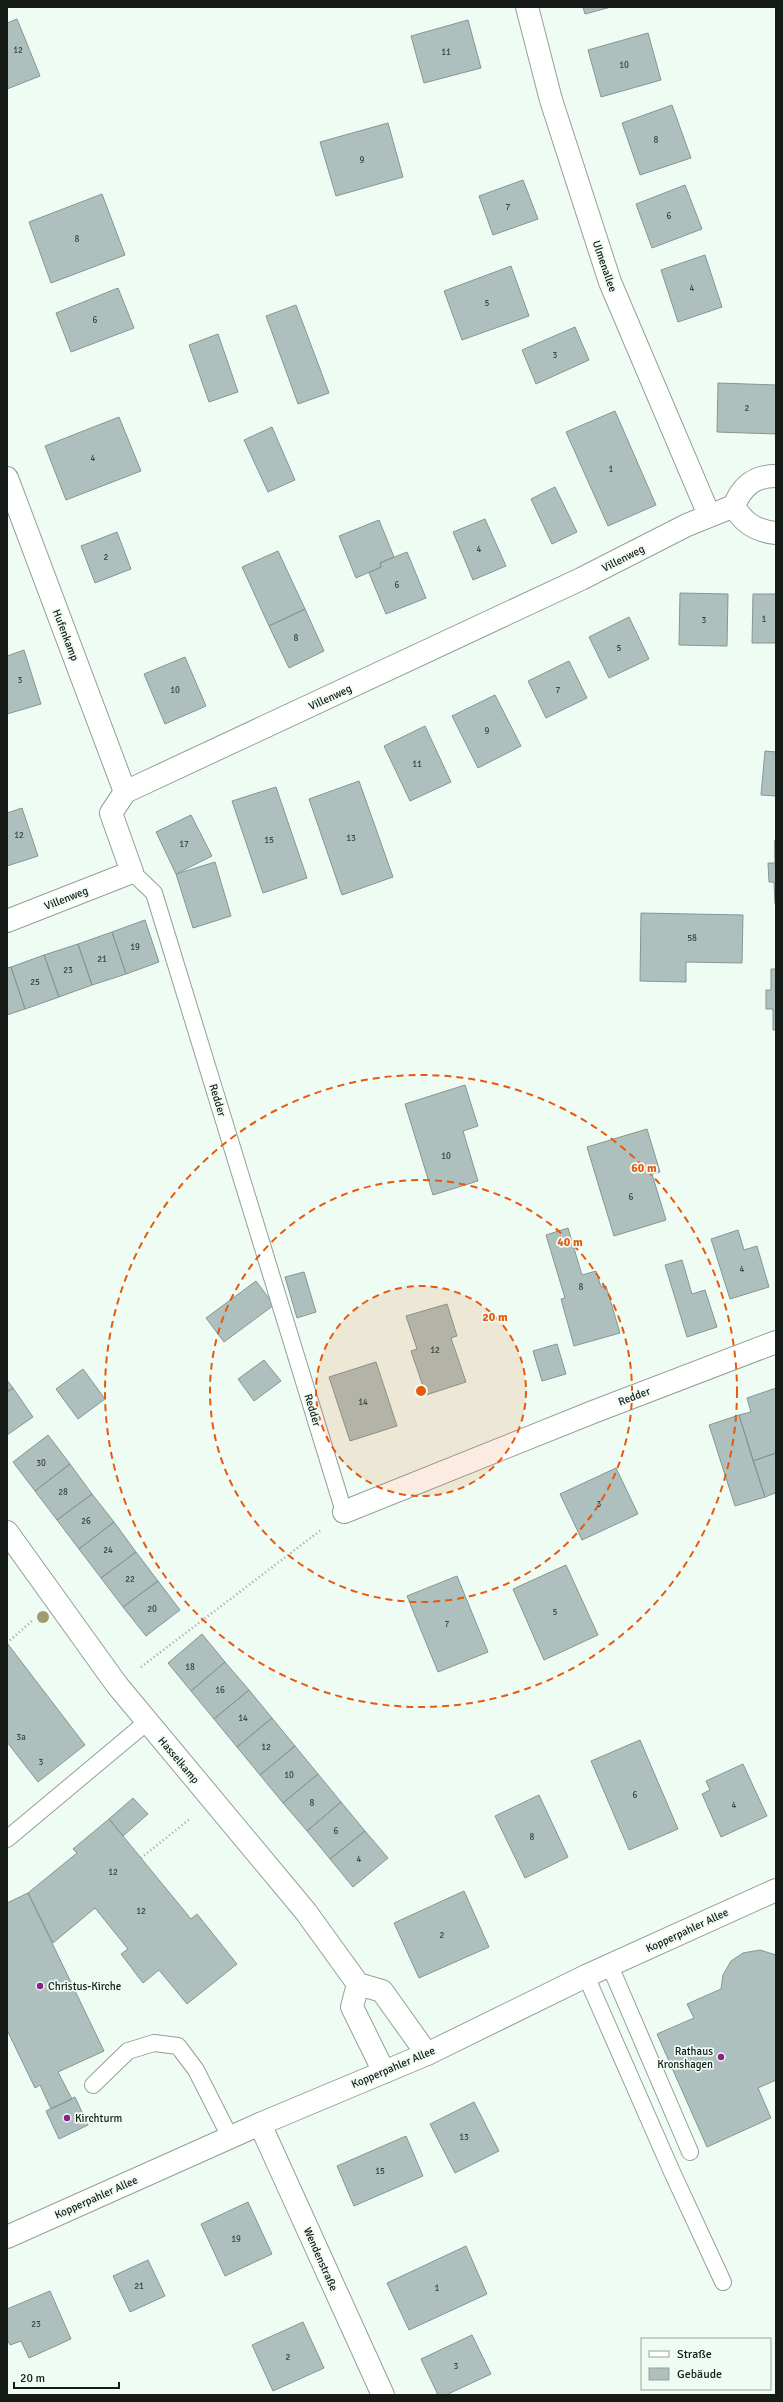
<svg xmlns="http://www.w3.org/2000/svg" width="783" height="2402" font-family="Signika,sans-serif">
<rect width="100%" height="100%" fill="#eefcf3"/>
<path fill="#aec0be" stroke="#859695" d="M583,7H611L585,14Z
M17,19L40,76L7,89V23Z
M468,20L481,68L424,83L411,36Z
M648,33L661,80L601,97L588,50Z
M672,105L691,158L640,175L622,123Z
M388,123L403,177L336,196L320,142Z
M523,180L538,219L493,235L479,196Z
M685,185L702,229L652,248L636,204Z
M102,194L125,255L51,283L29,222Z
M705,255L722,307L678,322L661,270Z
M511,266L529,316L462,340L444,291Z
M118,288L134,328L71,352L56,313Z
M296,305L329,393L298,404L266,316Z
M575,327L589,360L536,384L522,350Z
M218,334L238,392L209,402L189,345Z
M718,383L776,385V434L717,432Z
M615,411L656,505L608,526L566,432Z
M119,417L141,471L66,500L45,446Z
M272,427L295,480L268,492L244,440Z
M555,487L577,532L552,544L531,499Z
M485,519L506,566L473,580L453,532Z
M379,520L394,557L380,563L381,567L356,578L339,536Z
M117,532L131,569L95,583L81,546Z
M278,551L305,609L269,626L242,567Z
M407,552L426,598L386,614L369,573L381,567L380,563Z
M680,593L728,594L727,646L679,645Z
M753,594H776V643H752Z
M305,609L324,651L289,668L269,626Z
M629,617L649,659L609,678L589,637Z
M24,650L41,704L7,714V656Z
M185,657L206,706L165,724L144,674Z
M569,661L587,698L546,718L528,681Z
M495,695L521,746L478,768L452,716Z
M425,726L451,782L410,801L384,746Z
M765,751L776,752V796L761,795Z
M359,781L393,877L342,895L309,799Z
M276,787L307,878L263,893L232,801Z
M22,808L38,856L7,866V813Z
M191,815L212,856L176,874L156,832Z
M775,840L776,904H775L774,882H769L768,863H775Z
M215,862L231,916L193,928L176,874Z
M641,913L743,915L742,963L686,962V982L640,981Z
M145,920L159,962L126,974L112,932Z
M112,932L126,974L92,985L78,944Z
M78,944L92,985L59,997L44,955Z
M44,955L59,997L25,1009L11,967Z
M11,967L25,1009L7,1015V968Z
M771,969H776V1030H773V1009H766V990H771Z
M465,1085L478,1126L463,1131L478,1181L433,1195L405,1104Z
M647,1129L660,1172L652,1174L666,1220L614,1236L587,1147Z
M568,1228L582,1275L596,1271L601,1287L606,1286L620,1333L574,1346L561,1299L565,1298L546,1235Z
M738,1230L744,1250L757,1246L769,1287L730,1299L711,1239Z
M682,1260L692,1294L705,1290L717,1327L687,1337L665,1265Z
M304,1272L316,1312L297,1318L285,1277Z
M256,1281L274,1305L224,1342L206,1318Z
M447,1304L457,1336L451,1338L466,1382L426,1395L411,1351L417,1349L406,1316Z
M557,1344L566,1374L542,1381L533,1351Z
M264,1360L281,1381L254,1401L238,1379Z
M376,1362L397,1426L350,1441L329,1377Z
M83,1369L105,1399L78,1419L56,1389Z
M7,1380L13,1388L7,1392Z
M13,1388L33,1417L7,1435V1392Z
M776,1388V1453L753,1461L739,1415L751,1412L747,1398Z
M739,1415L765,1497L735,1506L709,1425Z
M48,1435L70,1464L35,1491L13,1462Z
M776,1453V1496L775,1493L765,1497L753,1461Z
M70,1464L92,1494L57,1520L35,1491Z
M616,1468L638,1514L582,1540L560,1494Z
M92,1494L114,1522L79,1549L57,1520Z
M114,1522L136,1552L101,1578L79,1549Z
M136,1552L158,1581L123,1607L101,1578Z
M566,1565L598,1635L544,1660L513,1589Z
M457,1576L488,1652L438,1672L407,1596Z
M158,1581L180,1610L146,1636L123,1607Z
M202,1634L225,1662L191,1691L168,1663Z
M7,1643L85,1745L38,1782L7,1742Z
M225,1662L249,1690L214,1719L191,1691Z
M249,1690L272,1718L237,1747L214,1719Z
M272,1718L295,1746L260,1775L237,1747Z
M640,1740L678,1829L629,1850L591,1761Z
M295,1746L318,1774L283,1803L260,1775Z
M743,1764L767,1816L721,1837L702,1794L710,1790L706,1781Z
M318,1774L341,1802L307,1831L283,1803Z
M539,1795L568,1857L525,1878L495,1816Z
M133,1798L148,1814L123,1836L109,1819Z
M341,1802L365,1831L330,1859L307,1831Z
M109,1819L191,1919L197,1914L237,1964L187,2004L159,1970L143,1983L121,1954L128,1949L95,1908L53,1943L28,1893L77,1853L73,1849Z
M365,1831L388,1858L353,1887L330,1859Z
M464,1891L489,1947L419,1978L394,1923Z
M28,1893L104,2051L58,2072L72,2099L51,2109L40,2085L35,2088L7,2030V1903Z
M760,1950L776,1955V2080L758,2088L771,2118L707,2147L657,2034L694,2018L687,2004L721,1989L723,1975L731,1961L743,1953Z
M75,2097L88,2125L59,2139L46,2111Z
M474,2102L499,2151L455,2173L430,2124Z
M406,2136L423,2176L354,2206L337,2166Z
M248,2202L272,2254L225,2276L201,2224Z
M466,2246L487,2294L409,2330L387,2283Z
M148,2260L165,2296L130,2312L113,2276Z
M50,2291L71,2339L29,2358L21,2341L10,2345L7,2339V2309Z
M303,2322L324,2368L273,2391L252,2345Z
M472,2335L491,2374L446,2395H438L421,2359Z"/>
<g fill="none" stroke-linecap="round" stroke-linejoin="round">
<defs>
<path id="service" d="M132,872L154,893L344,1512
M7,1839L147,1722
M610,1966L690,2152
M586,1976L672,2172L723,2282
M93,2085L128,2051L154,2043L178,2046L196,2070L230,2137"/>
<path id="minor" d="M527,7L551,100L610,282L709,515
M7,478L125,792
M734,506C742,486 754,476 776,476
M734,506C743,523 756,531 776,533
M7,921L132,872L111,813L125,792L581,579L687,525L734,506
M344,1512L593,1412L776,1342
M7,1532L117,1685L306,1912L358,1984L382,1991L427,2054
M358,1984L352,2007L384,2072
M260,2124L383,2395"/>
<path id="tertiary" d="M7,2237L260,2124L427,2054L586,1976L776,1890"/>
</defs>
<use href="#service" stroke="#93a097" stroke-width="18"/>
<use href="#minor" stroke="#93a097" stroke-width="24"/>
<use href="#tertiary" stroke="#93a097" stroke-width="24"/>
<path stroke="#99a39c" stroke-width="2.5" stroke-dasharray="1 3" stroke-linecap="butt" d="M7,1643L33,1620
M141,1667L321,1530
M141,1858L191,1818"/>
<use href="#service" stroke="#fff" stroke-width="16"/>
<use href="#minor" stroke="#fff" stroke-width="22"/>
<use href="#tertiary" stroke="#fff" stroke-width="22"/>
</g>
<circle fill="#a09a72" cx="43" cy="1617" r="6"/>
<circle cx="421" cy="1391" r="105" fill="#e8590c" fill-opacity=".12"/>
<g fill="none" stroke="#e8590c" stroke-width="2" stroke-dasharray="7 5">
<circle cx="421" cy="1391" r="105"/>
<circle cx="421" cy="1391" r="211"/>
<circle cx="421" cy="1391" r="316"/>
</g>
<g fill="#8c2287" stroke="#eefcf3" stroke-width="1.5">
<circle cx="40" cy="1986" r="4"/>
<circle cx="721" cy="2057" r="4"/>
<circle cx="67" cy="2118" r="4"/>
</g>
<g text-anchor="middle" stroke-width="3.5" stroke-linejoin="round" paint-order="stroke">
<g font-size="9" fill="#3c4441">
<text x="18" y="53">12</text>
<text x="446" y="55">11</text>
<text x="624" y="68">10</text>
<text x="656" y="143">8</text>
<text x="362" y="163">9</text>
<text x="508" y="210">7</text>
<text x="669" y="219">6</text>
<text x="77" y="242">8</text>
<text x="692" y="291">4</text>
<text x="487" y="306">5</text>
<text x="95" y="323">6</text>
<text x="555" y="358">3</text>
<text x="747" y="411">2</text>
<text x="93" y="461">4</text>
<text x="611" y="472">1</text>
<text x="479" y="552">4</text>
<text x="106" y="560">2</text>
<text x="397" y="588">6</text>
<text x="764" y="622">1</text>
<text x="704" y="623">3</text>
<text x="296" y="641">8</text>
<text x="619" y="651">5</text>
<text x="20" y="683">3</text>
<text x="175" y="693">10</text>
<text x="558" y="693">7</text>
<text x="487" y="734">9</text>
<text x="417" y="767">11</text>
<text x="19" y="838">12</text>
<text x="351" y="841">13</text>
<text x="269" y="843">15</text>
<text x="184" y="847">17</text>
<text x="692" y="941">58</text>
<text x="135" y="950">19</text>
<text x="102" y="962">21</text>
<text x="68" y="973">23</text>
<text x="35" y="985">25</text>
<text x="446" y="1159">10</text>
<text x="631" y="1200">6</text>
<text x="742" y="1272">4</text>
<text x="581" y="1290">8</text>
<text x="435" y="1353">12</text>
<text x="363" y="1405">14</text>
<text x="41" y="1466">30</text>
<text x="63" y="1495">28</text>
<text x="599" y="1507">3</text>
<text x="86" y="1524">26</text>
<text x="108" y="1553">24</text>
<text x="130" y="1582">22</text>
<text x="152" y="1612">20</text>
<text x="555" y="1615">5</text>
<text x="447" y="1627">7</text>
<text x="190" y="1670">18</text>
<text x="220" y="1693">16</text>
<text x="243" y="1721">14</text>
<text x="21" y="1740">3a</text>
<text x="266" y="1750">12</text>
<text x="41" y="1765">3</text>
<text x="289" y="1778">10</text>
<text x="635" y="1798">6</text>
<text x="312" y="1806">8</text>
<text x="734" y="1808">4</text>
<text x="336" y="1834">6</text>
<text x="532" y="1840">8</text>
<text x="359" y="1862">4</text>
<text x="113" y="1875">12</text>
<text x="141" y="1914">12</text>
<text x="442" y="1938">2</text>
<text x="464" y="2140">13</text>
<text x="380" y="2174">15</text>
<text x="236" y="2242">19</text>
<text x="139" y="2289">21</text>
<text x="437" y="2291">1</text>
<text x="36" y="2327">23</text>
<text x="288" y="2360">2</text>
<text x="456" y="2369">3</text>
</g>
<g font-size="11" fill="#161b17" stroke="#eefcf3">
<text transform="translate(605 266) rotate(71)" y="4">Ulmenallee</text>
<text transform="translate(623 558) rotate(-27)" y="4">Villenweg</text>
<text transform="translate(66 635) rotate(69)" y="4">Hufenkamp</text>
<text transform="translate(330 697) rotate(-25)" y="4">Villenweg</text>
<text transform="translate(66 898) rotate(-21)" y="4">Villenweg</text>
<text transform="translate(218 1100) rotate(73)" y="4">Redder</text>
<text transform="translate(634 1396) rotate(-21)" y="4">Redder</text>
<text transform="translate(313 1410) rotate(73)" y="4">Redder</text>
<text transform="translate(179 1760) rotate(50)" y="4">Hasselkamp</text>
<text transform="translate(687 1930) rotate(-25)" y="4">Kopperpahler Allee</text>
<text transform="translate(393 2067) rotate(-23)" y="4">Kopperpahler Allee</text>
<text transform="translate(96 2197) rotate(-24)" y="4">Kopperpahler Allee</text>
<text transform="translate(321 2259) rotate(66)" y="4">Wendenstraße</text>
</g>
<g font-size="11" fill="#161b17" stroke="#eefcf3" text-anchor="start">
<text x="48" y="1990">Christus-Kirche</text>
<text x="713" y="2055" text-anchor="end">Rathaus<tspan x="713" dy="13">Kronshagen</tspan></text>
<text x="75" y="2122">Kirchturm</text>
</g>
</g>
<circle cx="421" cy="1391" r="6" fill="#e8590c" stroke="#eefcf3" stroke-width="2"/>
<g font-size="12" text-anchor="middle" font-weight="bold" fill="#e8590c" stroke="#eefcf3" stroke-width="3.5" stroke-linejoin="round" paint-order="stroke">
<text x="644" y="1172">60 m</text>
<text x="570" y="1246">40 m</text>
<text x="495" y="1321">20 m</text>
</g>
<rect width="783" height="2402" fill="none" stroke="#161b17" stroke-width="16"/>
<rect x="641" y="2338" width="130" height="52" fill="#eefcf3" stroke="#98a29b"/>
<rect x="649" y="2351" width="20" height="6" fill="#ffffff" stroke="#98a29b"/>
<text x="677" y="2358" font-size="12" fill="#161b17">Straße</text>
<rect x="649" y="2368" width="20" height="12" fill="#aec0be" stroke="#98a29b"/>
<text x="677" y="2378" font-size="12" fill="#161b17">Gebäude</text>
<path d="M14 2382v6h105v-6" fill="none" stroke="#161b17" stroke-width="2"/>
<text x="20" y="2382" font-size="12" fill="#161b17" stroke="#eefcf3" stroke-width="3" paint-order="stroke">20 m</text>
</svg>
